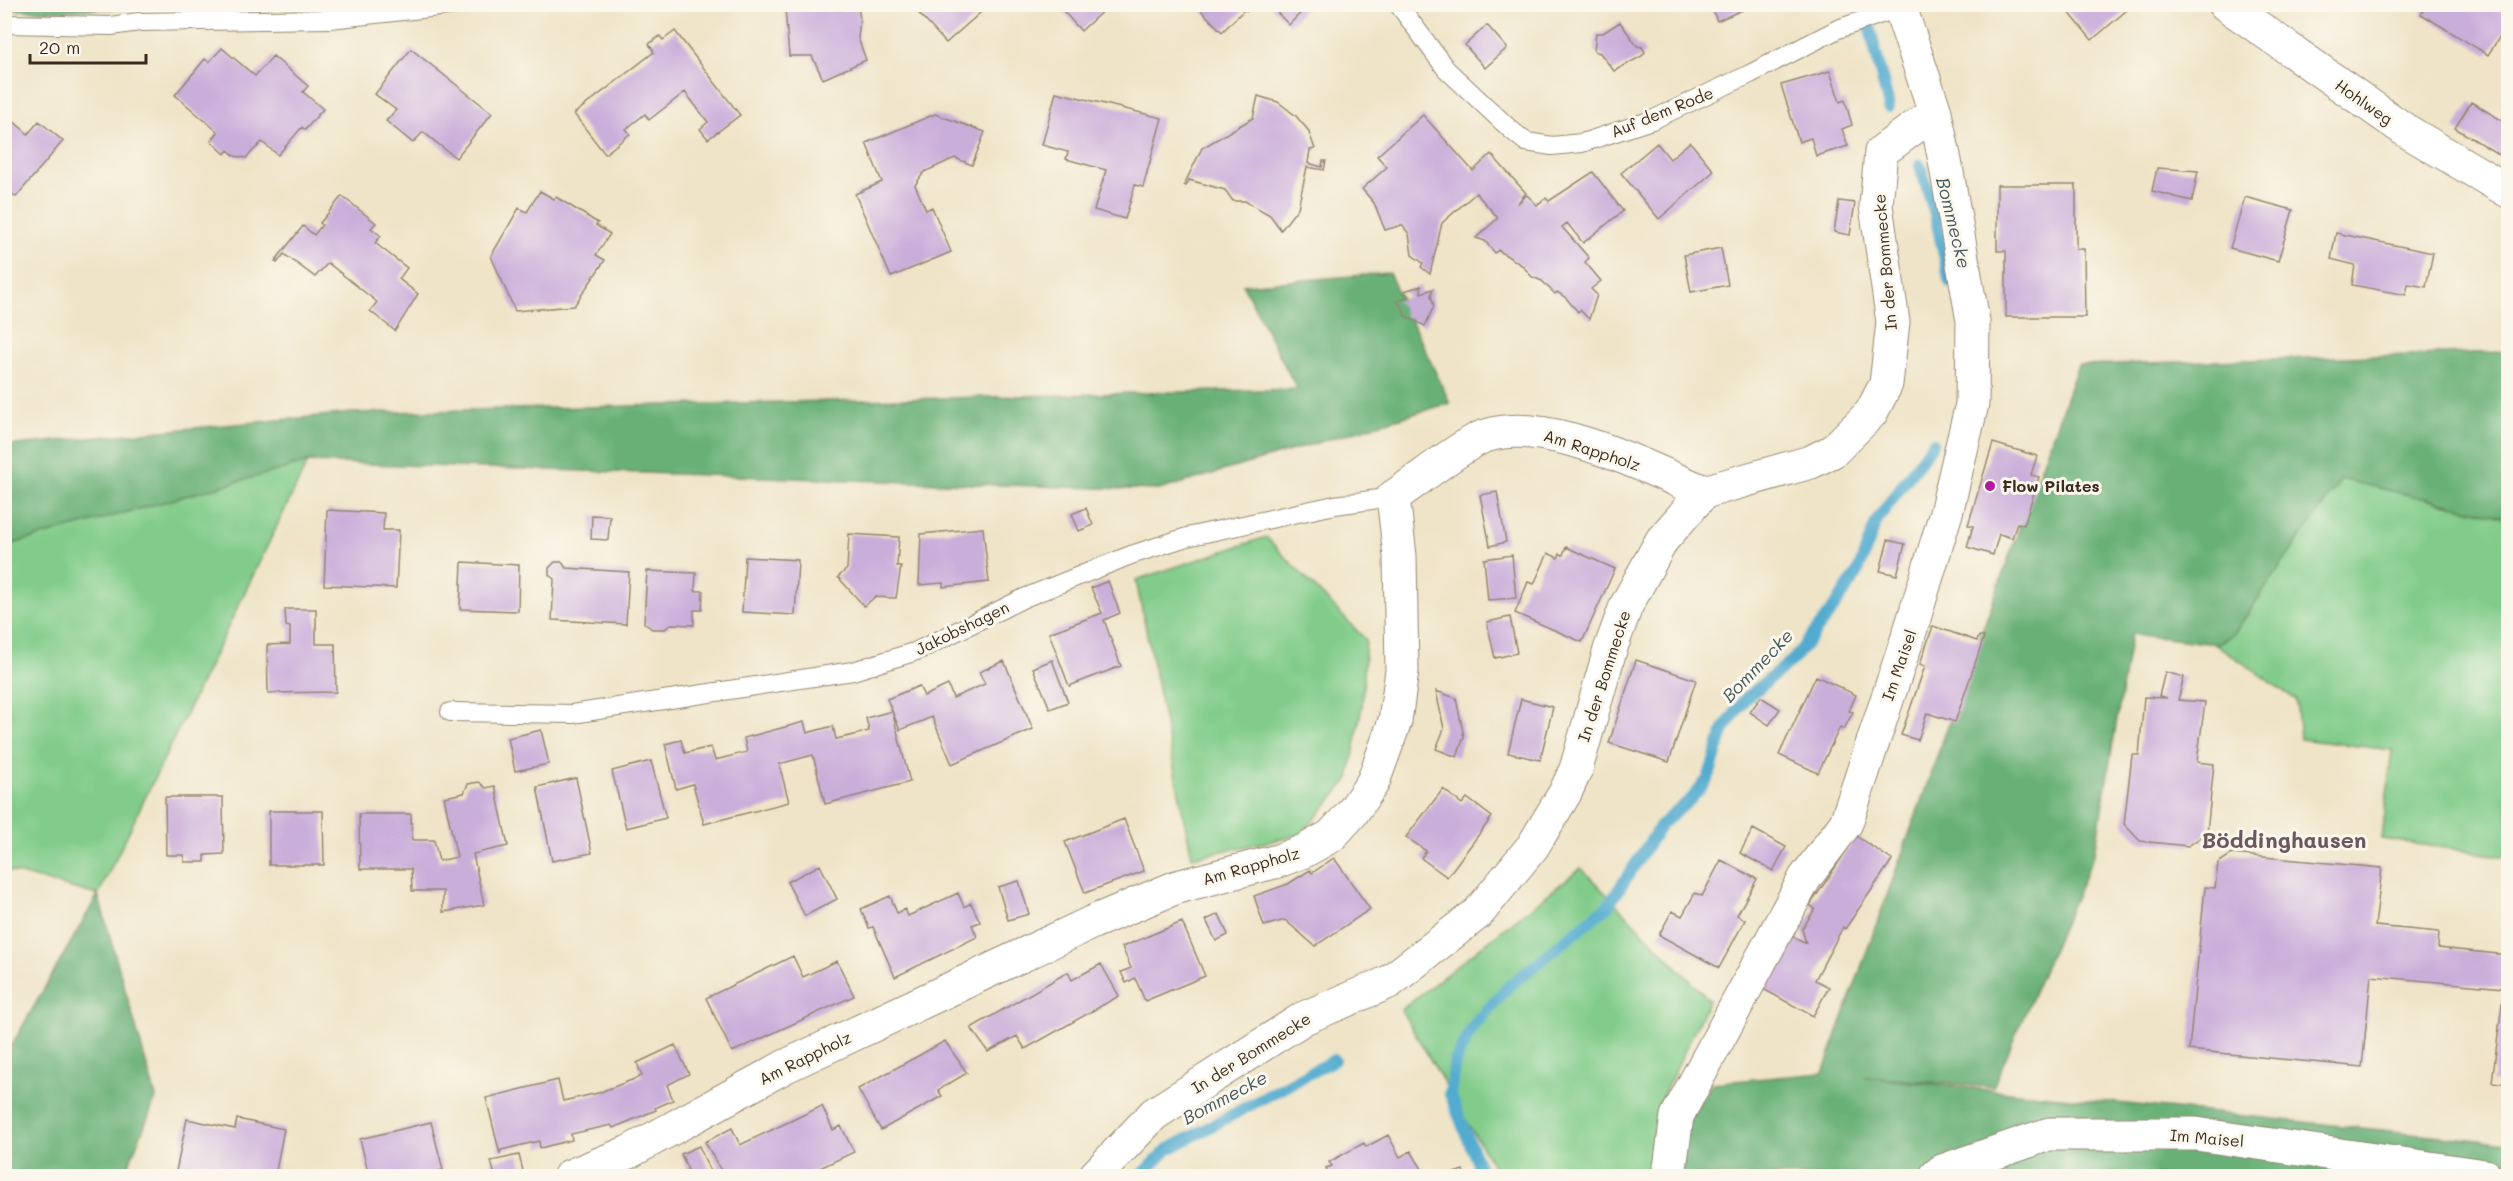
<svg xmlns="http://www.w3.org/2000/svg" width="2513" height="1181" font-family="Mali,sans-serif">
<rect width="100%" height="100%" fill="#fbf7ec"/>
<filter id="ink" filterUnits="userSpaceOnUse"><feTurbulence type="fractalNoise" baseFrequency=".0167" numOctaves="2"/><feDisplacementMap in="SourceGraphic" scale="12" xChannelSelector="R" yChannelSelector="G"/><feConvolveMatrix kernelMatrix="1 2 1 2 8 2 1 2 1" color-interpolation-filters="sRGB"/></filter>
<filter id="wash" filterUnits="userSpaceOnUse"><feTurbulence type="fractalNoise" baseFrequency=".008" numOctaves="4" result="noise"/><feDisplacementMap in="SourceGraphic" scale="24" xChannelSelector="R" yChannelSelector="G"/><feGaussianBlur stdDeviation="1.35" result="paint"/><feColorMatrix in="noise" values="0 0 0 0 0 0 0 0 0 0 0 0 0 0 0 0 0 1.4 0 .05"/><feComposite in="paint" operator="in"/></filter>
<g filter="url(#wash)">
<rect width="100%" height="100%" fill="#efe4c7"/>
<path fill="#81cc8a" stroke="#5e7b54" stroke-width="1.5" d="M308,462L98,895L5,870L4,546Z
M2341,479L2508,518V857L2382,839L2392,750L2300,739L2296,700L2216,644L2233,635Z
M1266,537L1366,640L1362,706L1349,779L1301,835L1192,857L1136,580Z
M1581,868L1709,1000L1659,1104L1646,1176H1499L1401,1010Z"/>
<path fill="#68b076" stroke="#526d4a" stroke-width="1.5" d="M5,4H194V5L57,11L5,10Z
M1389,273L1450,403L1159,490L308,462L5,546V446L352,413L1297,389L1243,285Z
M2508,352V518L2341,479L2233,635L2216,644L2131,634L2095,852L1993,1087L1864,1077L2508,1143V1176H1681L1685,1124L1712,1083L1823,1073L2078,365Z
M98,895L156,1098L124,1176H5V1057Z"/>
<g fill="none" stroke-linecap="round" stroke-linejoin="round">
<path stroke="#52abcf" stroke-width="12" d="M1864,4L1889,107
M1920,165L1935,215L1950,282
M1141,1176L1167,1150L1334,1060
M1483,1176L1450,1094L1455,1061L1474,1025L1510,985L1608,906L1661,825L1692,798L1708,779L1724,729L1745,699L1793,660L1830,613L1857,574L1877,520L1933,443"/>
</g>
<g id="blocks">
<path fill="#caaeda" d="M794,4H830L832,9L841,10L842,4L858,5L860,20L858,38L866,60L823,79L812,56H789L785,8Z
M1057,4H1110L1081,31Z
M1195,4H1253L1247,11L1245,9L1222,32Z
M1269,4H1309L1289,25Z
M1710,4H1756L1717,21Z
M2062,4H2134L2092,40Z
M911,5H989L946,43Z
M2427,5H2508V24L2488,55L2421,14Z
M1620,22L1637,46L1642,47L1645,52L1642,56L1614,71L1600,53L1594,51L1596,33H1603Z
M1487,25L1507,48L1485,68L1465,45Z
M675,31L740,115L708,139L700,129L708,122L685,92L649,120L645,114L626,129L630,134L605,154L574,114L654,52L649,44L660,36L663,40Z
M222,48L255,76L273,56L308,86L303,92L323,109L305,130L302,127L278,155L262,142L246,158L235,156L228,150L225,154L211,141L218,132L175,95L205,59L209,62Z
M411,49L492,113L456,158L423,132L413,143L386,121L396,110L375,94Z
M1830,71L1840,102L1845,100L1852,125L1842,129L1848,146L1816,156L1811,138L1799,142L1781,85Z
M1056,92L1162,118L1143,187L1135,185L1125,219L1094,210L1106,170L1066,159L1068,152L1042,145Z
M1258,96L1278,102L1296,116L1308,130L1315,149L1310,150L1308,163L1322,167L1323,161H1326L1324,170L1307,167L1298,208L1281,230L1270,215L1245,201H1233L1225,190L1189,180L1186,186L1184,185L1202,148L1253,118Z
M2471,102L2508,124V167L2505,165L2508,160L2455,128Z
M4,113L28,134L39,121L63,141L16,197L4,187Z
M935,114L985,132L972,165L955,158L924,172L915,185L926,210L932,207L951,252L891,277L855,194L882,182L866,143Z
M1423,115L1473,171L1491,154L1526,193L1517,204L1527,195L1537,205L1546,198L1549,201L1593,172L1623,211L1583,243L1567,223L1562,227L1589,258L1585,262L1601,281L1591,289L1597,295L1589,319L1580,310L1578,312L1565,297L1557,292L1555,294L1542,281L1532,277L1523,266L1498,250L1495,253L1485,241L1476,238L1498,218L1476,193L1442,223L1430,274L1421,267L1423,263L1412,255L1409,234L1402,225L1385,230L1374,203L1362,189L1387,167L1377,156Z
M1690,142L1714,171L1659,219L1621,173L1657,143L1670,159Z
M2157,168L2198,171L2192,201L2152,191Z
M1997,185H2076V249H2084L2085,317H2006V251H1997Z
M540,191L554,199L556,197L598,223L596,225L610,234L596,255L605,260L574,306L515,311L491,256L519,208L527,212Z
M342,196L376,223L371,228L381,236L375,243L407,268L399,279L418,294L395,331L370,311L377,302L328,263L315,277L284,254L277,263L275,261L303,226L314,235L322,225L320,223Z
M2245,197L2293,210L2278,261L2230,248Z
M1839,201L1855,203L1850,235L1834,232Z
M2336,233L2433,253L2426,287L2408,284L2406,295L2352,285L2355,265L2331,259Z
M1721,248L1728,285L1691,292L1684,255Z
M1421,286V293L1433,289L1431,296L1434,306L1425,326L1405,316L1402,306L1396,301L1408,297L1404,291Z
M1993,443L2037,456L2031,475L2039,477L2024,525L2017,523L2012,538L1999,534L1993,555L1967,547L1973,526L1968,525Z
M1497,492L1506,542L1490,546L1480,495Z
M1086,508L1093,525L1079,531L1072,514Z
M327,510L384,513L383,530H399L396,588L324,585Z
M592,515L610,516L608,540L591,539Z
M983,528L989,582L943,587V583L919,585L921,534Z
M849,534L899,537L897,566H901L896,598L875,597L864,606L838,577L847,569Z
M1888,540L1905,544L1897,575L1880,571Z
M1566,547L1615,569L1582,642L1515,613L1528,582L1534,584L1548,553L1558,558L1560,554L1563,555Z
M1512,555L1516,598L1488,600L1484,559Z
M745,557L798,560L795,615L742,612Z
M462,562L519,565L518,611L460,609Z
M555,562H562L566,568L629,572L626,624L552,620L554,579L549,575V568Z
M647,571L696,573L695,591H703L702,610H694V625L671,624L665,629H652L644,623Z
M1108,581L1120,613L1104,620L1121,666L1069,686L1049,633L1102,613L1091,588Z
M285,609H316V644H335L336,692L268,693L267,645L290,644V627L286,626Z
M1510,617L1517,653L1495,658L1487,622Z
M1933,626L1977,641L1979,636L1984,637L1955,722L1927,713L1918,740L1901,735L1925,666L1920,664Z
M1052,660L1068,702L1050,709L1033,668Z
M1636,660L1696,680L1669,762L1609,743Z
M1004,661L1033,729L952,764L932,717L900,730L887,699L919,686L924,696L948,685L953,698L985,684L979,672Z
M2165,672L2184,677L2178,700L2205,702L2197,762L2214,764L2207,833L2188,846L2140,841L2124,824L2132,755H2139L2144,697L2167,698L2159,696Z
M1816,676L1856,695L1849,711L1853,712L1844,729L1840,727L1818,773L1779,755Z
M1436,691L1456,698L1464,737L1457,757L1436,749L1444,729Z
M1761,697L1780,709L1769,725L1750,712Z
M1521,699L1553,707L1540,760L1508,753Z
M892,711L910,782L825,804L813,755L779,764L789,802L704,824L693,784L676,789L665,744L681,740L685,753L711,747L715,760L747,752L744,738L804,722L807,733L833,726L836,739L854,735L869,731L866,718Z
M541,730L549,764L515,771L508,738Z
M651,761L666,818L626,828L612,771Z
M576,778L592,853L552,861L537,787Z
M479,782L486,788L495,786L508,846L473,854L484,905L443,912V891H412L411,869H360L359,814H411L412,840H434L439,861L457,857L444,797L464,793L468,784Z
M1443,789L1462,804L1467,798L1492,817L1447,877L1421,858L1426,851L1406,837Z
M165,797H223L224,854L205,855V862H184V855H166Z
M269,811H323L324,865H269Z
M1124,819L1144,871L1085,893L1065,842Z
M1753,829L1786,847L1773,871L1740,853Z
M1856,836L1892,860L1845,929L1843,927L1815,980L1829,987L1813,1016L1763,989L1792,936L1806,943L1802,929L1815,909L1810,905Z
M2232,854L2382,868L2375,926L2439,932L2438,948L2508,955V1084L2492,1082L2504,988L2371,976L2362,1067L2189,1050L2205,887L2215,888L2218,863Z
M1334,858L1370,909L1315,946L1285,920L1264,926L1254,896L1288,884L1310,870L1312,873Z
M1721,860L1757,879L1737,915L1745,920L1719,968L1659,935L1672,911L1682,916L1695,893L1702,896Z
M820,865L837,899L805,916L787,882Z
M1019,881L1029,914L1008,920L998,887Z
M958,893L964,907L971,903L980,922L972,925L977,937L895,977L873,927L869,928L861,909L890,896L897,913L905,909L908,916Z
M1219,914L1228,935L1216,941L1206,920Z
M1182,922L1205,976L1145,1001L1135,978L1126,983L1121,972L1131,968L1122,947Z
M793,956L803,977L837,961L854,996L732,1052L706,998Z
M1101,964L1119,996L1025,1049L1017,1036L988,1052L971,1028L1068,972L1072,980Z
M945,1041L967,1073L938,1090L942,1096L881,1130L858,1089Z
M675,1045L689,1074L667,1085L673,1100L655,1108L656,1110L613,1128L611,1125L571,1134L572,1140L540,1148L539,1141L501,1150L500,1154L486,1098L558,1080L563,1101L598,1093L642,1076L637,1063Z
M822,1106L833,1130L841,1126L854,1152L803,1176H724L705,1142L732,1128L740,1145Z
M187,1119L235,1129L237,1119L284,1129L275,1176H175Z
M431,1122L443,1170L417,1176H369L360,1139Z
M1388,1135L1400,1157L1411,1151L1422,1169L1411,1176H1330L1326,1168L1332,1166L1329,1162L1364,1143L1366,1147Z
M699,1146L712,1176H672L688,1170L681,1154Z
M519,1155L524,1175L495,1176L491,1161Z
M1463,1170L1465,1176H1445Z"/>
</g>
</g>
<g filter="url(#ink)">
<use href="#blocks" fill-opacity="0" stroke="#958772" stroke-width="1.5"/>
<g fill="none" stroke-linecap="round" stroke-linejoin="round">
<defs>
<path id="lane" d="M1398,4L1446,69L1510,129L1526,142L1552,146L1582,143L1652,120L1750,74L1838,29L1884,13
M4,24L111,26L139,22L330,19L466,4
M450,712L572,714L853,671L917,651L1024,598L1131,555L1187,537L1335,505L1393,497"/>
<path id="street" d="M2225,4L2405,130L2508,191
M570,1176L629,1152L786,1066L1093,922L1177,887L1278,861L1304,851L1331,836L1352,813L1373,782L1395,721L1402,671L1400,556L1393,497C1420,479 1447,456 1476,440C1534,409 1647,468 1704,492
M1095,1176L1154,1114L1304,1018L1389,982L1478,913L1533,846L1565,793L1576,769L1610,650L1626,606L1662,540L1704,492L1811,462L1833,451L1871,413L1886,384L1893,322L1876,206L1881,152L1935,112
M1669,1176L1677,1116L1805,878L1846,823L1912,625L1946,513L1972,404L1973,321L1945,161L1935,112L1899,4
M1936,1176L1942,1171L2049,1134H2196L2485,1176"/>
</defs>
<use href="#lane" stroke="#958772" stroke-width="20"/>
<use href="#street" stroke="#958772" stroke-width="35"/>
<use href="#lane" stroke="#fff" stroke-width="18"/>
<use href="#street" stroke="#fff" stroke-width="33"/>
</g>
</g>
<circle fill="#b5179e" stroke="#fbf7ec" stroke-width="2" cx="1990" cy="486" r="6"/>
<g text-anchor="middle" stroke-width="6" stroke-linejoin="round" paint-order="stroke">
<g font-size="16" fill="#3b2a1e" stroke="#fbf7ec">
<text transform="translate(2364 102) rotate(35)" y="6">Hohlweg</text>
<text transform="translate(1662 112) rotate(-22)" y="6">Auf dem Rode</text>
<text transform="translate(1885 262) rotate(-95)" y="6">In der Bommecke</text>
<text transform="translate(1592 450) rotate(18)" y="6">Am Rappholz</text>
<text transform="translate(962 628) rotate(-26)" y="6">Jakobshagen</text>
<text transform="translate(1899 665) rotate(-71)" y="6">Im Maisel</text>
<text transform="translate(1604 676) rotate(-72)" y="6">In der Bommecke</text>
<text transform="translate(1251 866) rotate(-16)" y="6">Am Rappholz</text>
<text transform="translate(1251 1053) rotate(-32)" y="6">In der Bommecke</text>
<text transform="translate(805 1058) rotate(-26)" y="6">Am Rappholz</text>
<text transform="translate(2207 1138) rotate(5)" y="6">Im Maisel</text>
</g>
<g font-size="16" font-weight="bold" fill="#3b2a1e" stroke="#fbf7ec" text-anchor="start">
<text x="2002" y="492">Flow Pilates</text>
</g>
<g font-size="18" font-style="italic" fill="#43575c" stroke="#fbf7ec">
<text transform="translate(1953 223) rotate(76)" y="6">Bommecke</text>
<text transform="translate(1758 666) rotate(-46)" y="6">Bommecke</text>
<text transform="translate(1225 1098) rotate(-28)" y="6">Bommecke</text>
</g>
<g font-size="22" font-weight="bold" fill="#6d5860" stroke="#fbf7ec">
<text x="2284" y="848">Böddinghausen</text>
</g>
</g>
<rect width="2513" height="1181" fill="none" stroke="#fbf7ec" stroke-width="24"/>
<path d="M30 54v9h116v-9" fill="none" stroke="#3b2a1e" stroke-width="3"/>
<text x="39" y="54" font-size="18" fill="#3b2a1e" stroke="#fbf7ec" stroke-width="4.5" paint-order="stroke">20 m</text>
</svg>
